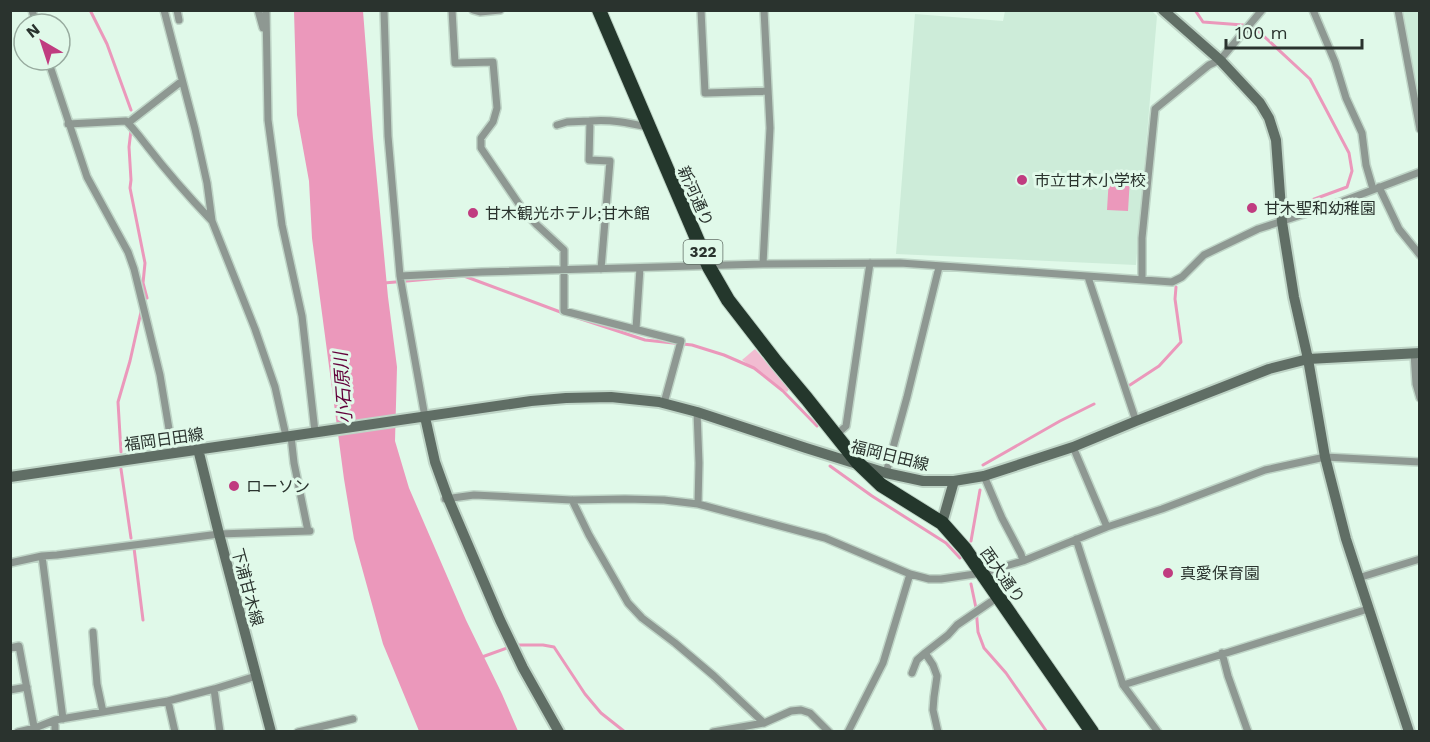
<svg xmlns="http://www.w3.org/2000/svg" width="1430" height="742" font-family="'Work Sans','Noto Sans JP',sans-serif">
<rect width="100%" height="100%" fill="#e0f9e9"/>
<path fill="#cdecd9" d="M1005,11H1152L1157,16L1136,265L896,254L915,14L1003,21Z
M1400,11H1419V117Z"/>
<path fill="#f1bcd1" d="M755,349L789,389L787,392L742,360Z"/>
<path fill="#eb98bb" d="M294,11H363L373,138L388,297L397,367L395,441L409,488L466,620L502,694L518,731H419L383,644L354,539L344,479L312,238L309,181L297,115Z
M1109,177L1130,178L1128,211L1107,210Z"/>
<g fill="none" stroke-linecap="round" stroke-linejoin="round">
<path stroke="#eb98bb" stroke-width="3" d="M90,10L107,44L131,110
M1195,10L1203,22L1243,25L1255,28L1310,79L1349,153L1352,171L1347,187L1290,208
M131,130L129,147L131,180L130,188L145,263L143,283L147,298
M384,283L464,276L563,313
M575,317L645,340L692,345L724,355L754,368L783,391L817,426
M1130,385L1159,366L1181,342L1175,299L1176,287
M121,452L118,402L130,361L141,312
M983,465L1060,421L1094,404
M830,466L872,496L946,543L960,558
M121,469L131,538
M971,541L980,490
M134,548L143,620
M971,584L976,608L978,632L984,648L1006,673L1047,732
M516,645H543L554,647L585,694L601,713L625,732
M482,657L510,647"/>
<defs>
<path id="street" d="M32,10L36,24
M164,10L195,129L207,183L212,221L255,329L275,387L286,436
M177,10L179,20
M258,10L263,28
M266,10L268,120L282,225L302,316L315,432
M384,10L388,136L400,276L425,417
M452,10L455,63L493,62L497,108L493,122L481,138V148L523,210L537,225L564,250V311L681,341L664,403
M473,10L480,12L500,10
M701,10L705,93L768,91
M1313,10L1335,62L1346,98L1362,133L1366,165L1373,189
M1398,10L1420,129
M48,60L87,177L128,252L134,269L160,375L173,453
M128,123L182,81
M68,124L126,121C134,129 140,137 147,146C167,172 189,197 212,221
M557,125L567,122L590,121
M1379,187L1399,229L1420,255
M763,264L770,128L764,10
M601,269L610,161L589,160L590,121C610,119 629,123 648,127
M400,276L482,272L763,264L900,263L1172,282L1182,277L1204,255L1258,229L1341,202L1420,172
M1088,277L1136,421
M1142,280V238L1155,109L1209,65L1220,60L1262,10
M636,329L640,268
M1414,353L1416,384L1420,398
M697,412L699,463L698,504
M836,435L846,426L870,263
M291,436L294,463L308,531
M1073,447L1107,527
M886,473L907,397L939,267
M984,476L1002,518L1021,554L1023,561
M445,499L474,495L572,500L625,499L664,500L698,504L825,538L910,574L929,579H941L982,573L1023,561L1107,527L1162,509L1265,470L1325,457L1420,462
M572,500L589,535L628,603L642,618L675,643L714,676L764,723
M1076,539L1123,685L1158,732
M42,556L63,719
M10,563L42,556L57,555L219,534L310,531
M1358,578L1420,559
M93,632L97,684L103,712
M10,648L19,646L35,732
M925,653L933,665L937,676L934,697L933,710L938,732
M1222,653L1228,676L1248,732
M912,673L917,660L925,653L948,635L957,625L998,597
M1123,685L1368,609
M214,689L220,732
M10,690L27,687
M168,701L175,732
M55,720V732
M18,732L35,728L55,720L168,701L214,689L256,676
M298,732L353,719
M713,732L764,723L791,711L801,710L810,713L829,732
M848,732L883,663L910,574"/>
<path id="secondary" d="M1163,10L1220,60L1260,103L1269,118L1276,140L1282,222L1294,297L1308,359L1325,457L1346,539L1409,732
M425,417L435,462L448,498L500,620L523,668L559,732
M198,449L219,534L271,732
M10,477L531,401L566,398L611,397L659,402L697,412L806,448L886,473L923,481H954L984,476L1073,447L1136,421L1269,369L1308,359L1420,353
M942,523L954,481"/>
<path id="highway" d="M599,10L709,267L728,300L776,362L807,399L858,463L881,485L942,523L965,549L1092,732"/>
</defs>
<use href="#street" stroke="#bfd5c7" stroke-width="10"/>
<use href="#secondary" stroke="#bfd5c7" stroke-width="14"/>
<use href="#highway" stroke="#bfd5c7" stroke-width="16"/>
<use href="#street" stroke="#8e9892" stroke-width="7"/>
<use href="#secondary" stroke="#606e65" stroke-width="10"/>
<use href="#highway" stroke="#24372c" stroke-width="14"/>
</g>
<g fill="#c03c80" stroke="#e0f9e9" stroke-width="2">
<circle cx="1022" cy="180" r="6"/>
<circle cx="1252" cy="208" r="6"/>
<circle cx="473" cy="213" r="6"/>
<circle cx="234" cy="486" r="6"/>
<circle cx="1168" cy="573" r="6"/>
</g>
<g text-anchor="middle" stroke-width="6" stroke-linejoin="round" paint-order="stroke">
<rect fill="#e0f9e9" stroke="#616e66" stroke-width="1.5" x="683.5" y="240" width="39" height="24" rx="4.5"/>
<g font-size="15" font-weight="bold" fill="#2a332e">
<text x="703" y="257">322</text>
</g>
<g font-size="16" fill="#2a332e" stroke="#e0f9e9" text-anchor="start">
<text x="1034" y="186">市立甘木小学校</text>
<text x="1264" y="214">甘木聖和幼稚園</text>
<text x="485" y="219">甘木観光ホテル;甘木館</text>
<text x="246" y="492">ローソン</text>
<text x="1180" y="579">真愛保育園</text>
</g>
<g font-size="16" fill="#2a332e" stroke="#e0f9e9">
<text transform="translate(696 196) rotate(66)" y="6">新河通り</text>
<text transform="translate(164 439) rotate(-8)" y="6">福岡日田線</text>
<text transform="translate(890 455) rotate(14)" y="6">福岡日田線</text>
<text transform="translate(1003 575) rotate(55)" y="6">西大通り</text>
<text transform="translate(248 587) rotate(75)" y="6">下浦甘木線</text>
</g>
<g font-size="18" font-style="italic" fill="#63003b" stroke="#e0f9e9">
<text transform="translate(343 388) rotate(-94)" y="6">小石原川</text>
</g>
</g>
<rect width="1430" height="742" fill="none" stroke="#2a332e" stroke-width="24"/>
<g transform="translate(42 42) rotate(321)"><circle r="28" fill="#e0f9e9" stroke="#97aa9e" stroke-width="1.5"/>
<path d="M0-4.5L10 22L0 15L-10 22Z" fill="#c03c80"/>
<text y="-9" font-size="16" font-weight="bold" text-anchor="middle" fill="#2a332e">N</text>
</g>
<path d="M1226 39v9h136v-9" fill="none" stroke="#2a332e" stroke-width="3"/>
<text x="1235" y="39" font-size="18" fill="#2a332e" stroke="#e0f9e9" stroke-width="4.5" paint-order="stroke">100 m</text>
</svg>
